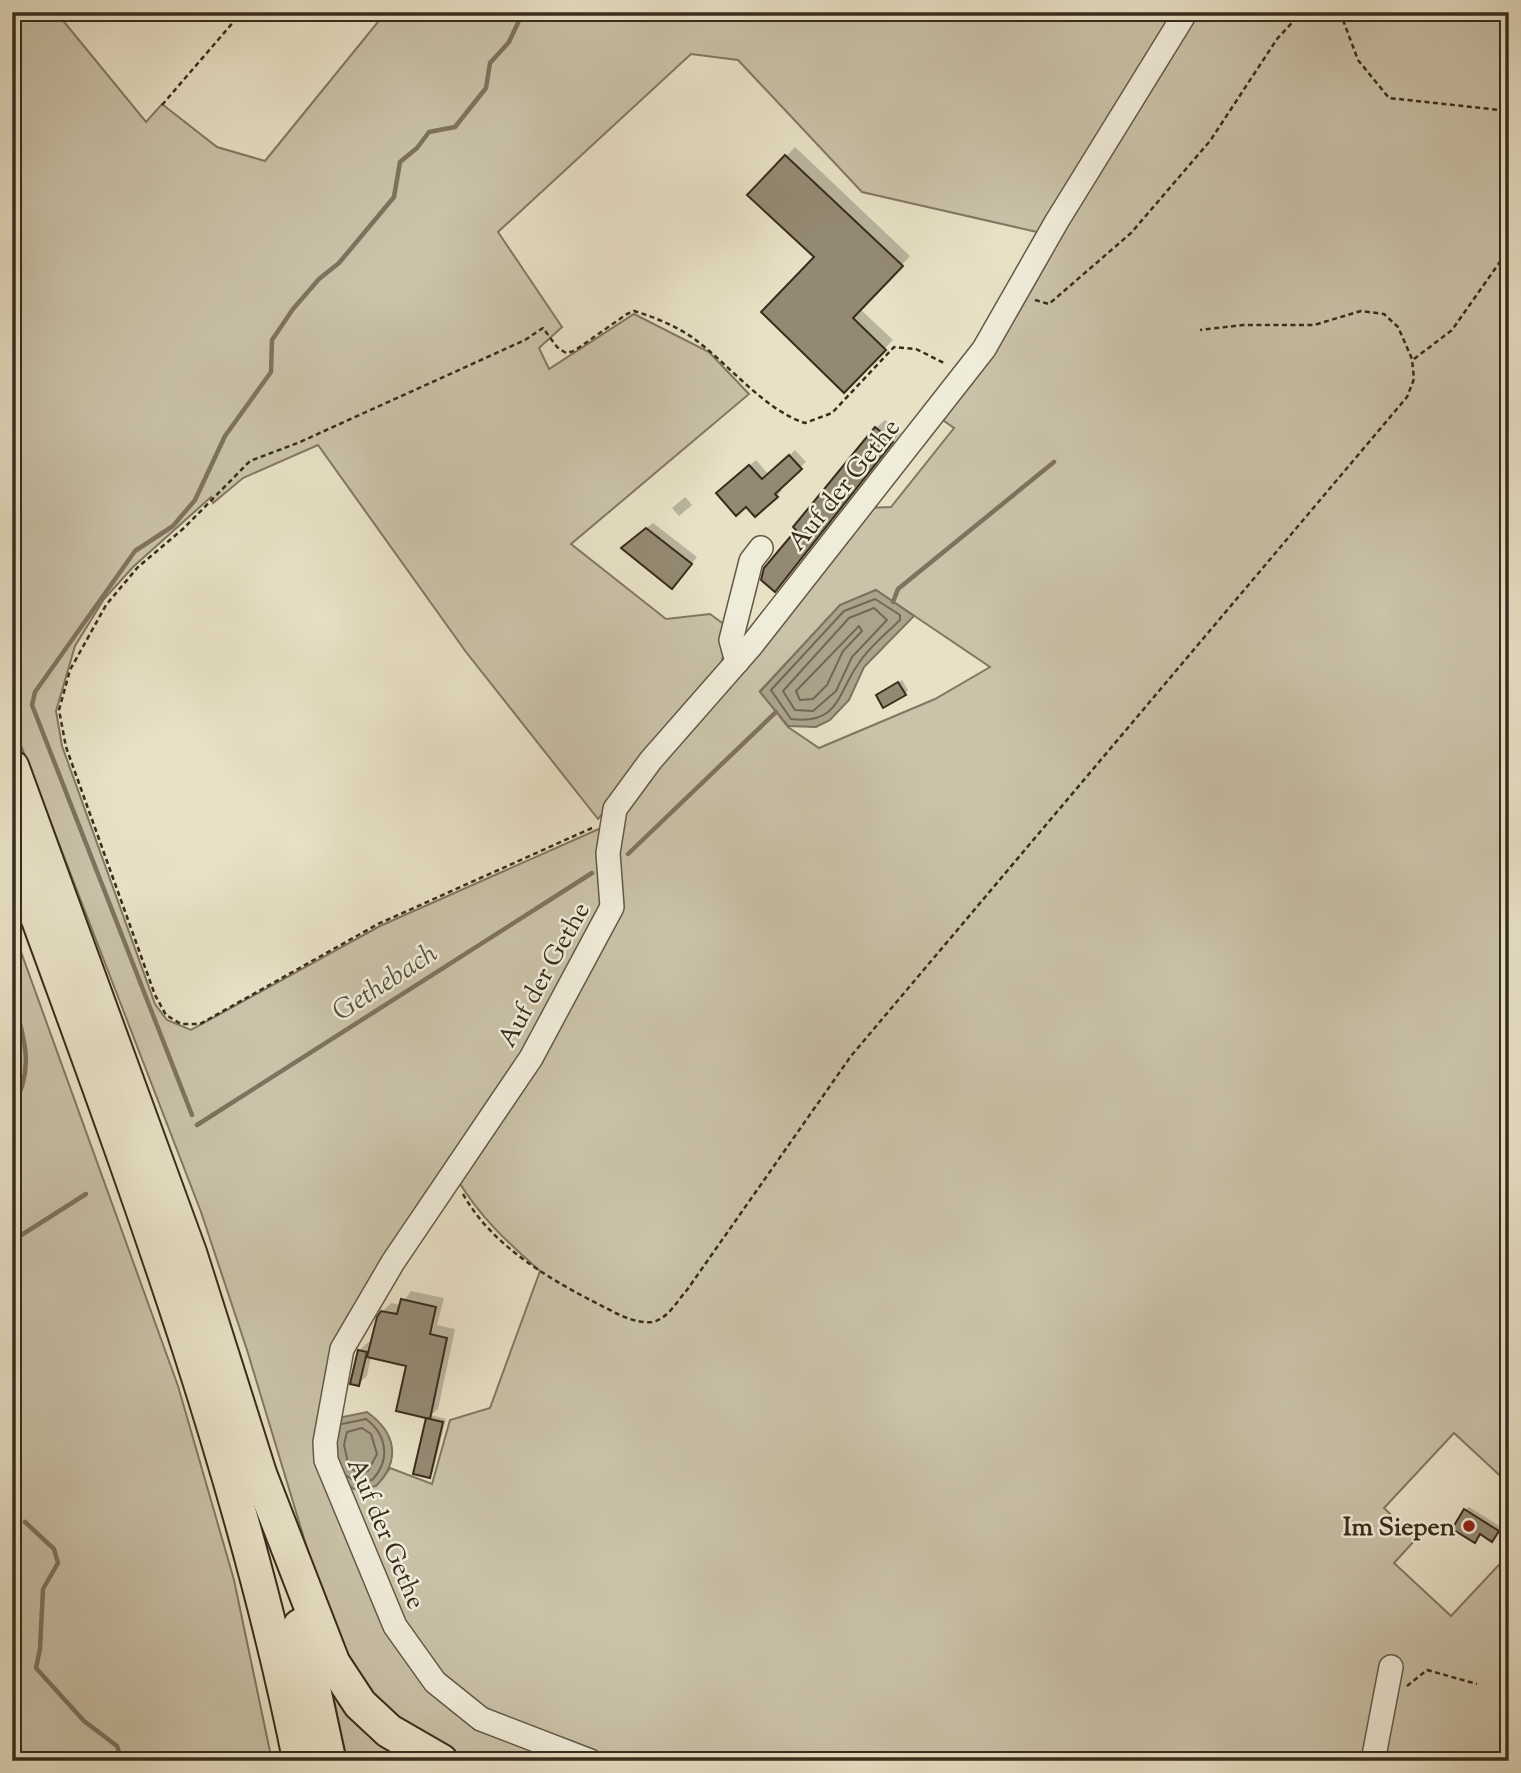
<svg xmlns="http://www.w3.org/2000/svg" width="1521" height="1773" font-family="'Sorts Mill Goudy',serif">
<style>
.green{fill:#cac2a9;stroke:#817762;stroke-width:2;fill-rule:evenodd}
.water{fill:#aca38c;stroke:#7e735f;stroke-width:2}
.shadow{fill:#0003}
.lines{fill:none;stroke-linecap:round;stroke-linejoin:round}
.shore{stroke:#726854;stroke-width:2}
.stream{stroke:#7e735f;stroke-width:4.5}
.building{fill:#948a74;stroke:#382c1c;stroke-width:2}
.minor-casing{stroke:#645946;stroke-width:26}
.highway-casing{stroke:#382c1c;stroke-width:37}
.path{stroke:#382c1c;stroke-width:2.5;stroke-dasharray:5 3.5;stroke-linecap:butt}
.minor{stroke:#f0ecda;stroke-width:23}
.highway{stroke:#e8e1c6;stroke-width:33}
.poi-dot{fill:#8f2418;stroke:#f0ecda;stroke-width:2.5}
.labels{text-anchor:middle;stroke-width:5;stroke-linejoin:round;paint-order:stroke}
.street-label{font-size:26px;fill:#382c1c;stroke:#f0ecda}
.poi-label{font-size:26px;font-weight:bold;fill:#382c1c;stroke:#f0ecda;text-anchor:end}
.water-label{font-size:28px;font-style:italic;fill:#5b503e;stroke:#f0ecda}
</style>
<rect width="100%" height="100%" fill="#e8e1c6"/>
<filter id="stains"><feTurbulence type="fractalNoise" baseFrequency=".00286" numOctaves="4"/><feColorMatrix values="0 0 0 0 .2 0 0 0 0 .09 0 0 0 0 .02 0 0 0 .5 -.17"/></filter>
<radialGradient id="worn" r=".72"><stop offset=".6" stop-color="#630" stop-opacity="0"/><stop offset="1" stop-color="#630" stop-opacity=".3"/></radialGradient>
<!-- green -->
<g class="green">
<path d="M12,12H56L146,122L162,104L217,147L265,161L386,12H1180L1046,234L862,192L738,60L691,54L498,232L562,327L539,348L549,369L634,314L709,352L749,394L571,544L666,619L710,614L729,628L720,670L598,819L466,652L318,445L243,478L213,503L211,497L133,567L104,599L75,646L56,711L62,746L155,1004L167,1020L191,1030L380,926L601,828L608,899L540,1031L339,1349L338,1479H382L390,1468L432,1484L450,1420L490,1408L540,1271C507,1242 480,1217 457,1179L619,907V810L865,508L891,507L954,428L937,416L1193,12H1509V1484L1454,1433L1384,1508L1416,1539L1394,1563L1451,1616L1509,1554V1761H469L450,1755L365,1693L323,1601L247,1350L201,1212L12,722ZM876,590L990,667L935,699L819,748L788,727L760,691L840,605Z"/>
<path d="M12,927L178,1386L234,1580L272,1761H12Z"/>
<path d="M326,1663L423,1761H347Z"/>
</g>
<!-- water -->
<g class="water">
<path d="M876,590L914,616L864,667L849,700L830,720L816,727L788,726L760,692L840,605Z"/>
<path d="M367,1412C395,1432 402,1459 376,1486L354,1489L338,1479L333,1419Z"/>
</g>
<!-- shadow -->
<g class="shadow">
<path d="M795,147L910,256L860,309L893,340L844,390L816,257L750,195Z"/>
<path d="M885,420L901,433L775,590L876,428Z"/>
<path d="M795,450L806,462L779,487L782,490L777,496L746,505L724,488L756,460L769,475Z"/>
<path d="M685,497L692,505L679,516L672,508Z"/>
<path d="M653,523L697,557L678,581L629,542Z"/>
<path d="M902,680L908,690L905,694L878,695Z"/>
<path d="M411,1291L444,1298L437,1325L455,1329L438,1409L431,1415L446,1419L433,1472L429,1476L428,1419L408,1365L371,1356L367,1376L358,1384L359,1351L368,1342L373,1343L382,1312L391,1303L401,1305Z"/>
<path d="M1469,1507L1501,1527L1495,1536L1481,1533L1465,1510Z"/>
</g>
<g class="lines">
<!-- shore -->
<g class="shore">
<path d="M875,599L900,615V620C887,633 869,647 859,663C837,693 840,725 791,719L771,690L844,611Z"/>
<path d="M874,608L887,620L852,657L836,691L813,711L795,710L783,691L849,618Z"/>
<path d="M859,626L862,631L843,651L827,685L813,699L800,700L796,691Z"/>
<path d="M342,1424L366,1419C387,1435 391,1460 372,1480L356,1482L347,1476"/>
<path d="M362,1428L371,1434L377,1454L368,1471L358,1473L349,1467L344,1445L347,1432Z"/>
</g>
<!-- stream -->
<g class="stream">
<path d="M893,602L898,589L1054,462"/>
<path d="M628,854L776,712"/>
<path d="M12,997C24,1037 36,1069 12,1108"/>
<path d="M192,1115L32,705L35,692L135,551L173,526L195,500L225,436L271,372L272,340L293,309L319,279L339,263L394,197L400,162L417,148L429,132L455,127L486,88L490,63L509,42L523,12"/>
<path d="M197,1125L592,873"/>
<path d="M12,1241L86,1194"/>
<path d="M25,1522L54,1549L58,1563L43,1589L40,1649L36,1668L84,1721L117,1746L122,1761"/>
</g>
</g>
<!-- building -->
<g class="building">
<path d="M785,155L903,266L853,318L886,350L844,393L761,312L814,257L747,195Z"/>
<path d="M875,427L893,442L775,592L761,580L764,568L796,530L793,527Z"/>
<path d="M789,455L802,469L775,494L778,497L755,517L746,507L736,516L716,493L749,465L762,479Z"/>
<path d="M646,528L692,564L672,589L621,548Z"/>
<path d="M898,682L906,695L883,708L876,695Z"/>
<path d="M401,1299L436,1307L430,1334L447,1338L430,1419L396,1411L406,1366L367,1357L377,1317L381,1311L397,1314Z"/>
<path d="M358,1350L367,1352L359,1386L350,1384Z"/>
<path d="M426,1418L443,1422L430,1478L413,1474Z"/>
<path d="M1464,1509L1499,1531L1492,1542L1480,1534L1475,1543L1452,1529Z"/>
</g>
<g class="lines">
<!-- minor casing -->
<g class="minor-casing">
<g id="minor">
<path d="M737,662L731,640L751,561L761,548"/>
<path d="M590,1761L481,1719L435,1682L395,1626L326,1460L325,1442L342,1349L393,1262L531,1058L612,907L608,853L615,809L651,760L751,646L984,349L1057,221L1186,12"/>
<path d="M1373,1761L1391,1667"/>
</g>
</g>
<!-- highway casing -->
<g class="highway-casing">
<g id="highway">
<path d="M12,767L190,1254L260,1475L333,1663L360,1704L389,1731L441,1761"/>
<path d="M12,847C121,1147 237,1448 300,1761"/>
<path d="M300,1626L329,1761"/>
</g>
</g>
<!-- path -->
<g class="path">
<path d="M1340,12L1358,60L1389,98L1509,111"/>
<path d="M162,105L242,12"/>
<path d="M1035,300L1049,304L1131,233L1210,141L1277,39L1302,12"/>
<path d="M1414,359L1452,330L1509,249"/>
<path d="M592,828L378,924L200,1024H181L166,1015L155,995L66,747L59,710L70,670L106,605L138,567L184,528L250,461L300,442L525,340L543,328L557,347L566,353L574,351L627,314L634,311C654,317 676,326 693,338C728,363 764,410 805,423L832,413L894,347L916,349L946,364"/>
<path d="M463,1194C492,1246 549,1279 600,1305C616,1313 634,1324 652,1322C668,1319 677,1301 687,1290L851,1056L1407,397L1414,379L1412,359L1398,327L1384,314L1361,311L1314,325H1243L1200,330"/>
<path d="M1407,1686L1427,1670L1477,1684"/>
</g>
<!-- minor -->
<use href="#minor" class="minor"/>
<!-- highway -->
<use href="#highway" class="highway"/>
</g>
<!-- markers -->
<circle class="poi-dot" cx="1469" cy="1526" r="7"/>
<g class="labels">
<!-- street labels -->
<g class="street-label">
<text transform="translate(843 484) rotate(-51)" y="9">Auf der Gethe</text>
<text transform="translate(543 974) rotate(-61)" y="9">Auf der Gethe</text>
<text transform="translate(387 1533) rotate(67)" y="9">Auf der Gethe</text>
</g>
<!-- poi labels -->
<g class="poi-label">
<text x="1455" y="1535">Im Siepen</text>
</g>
<!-- water labels -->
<g class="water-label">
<text transform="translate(384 981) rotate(-33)" y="10">Gethebach</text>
</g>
</g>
<!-- margin -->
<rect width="1521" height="1773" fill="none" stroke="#e8e1c6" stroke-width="42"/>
<rect x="14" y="14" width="1493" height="1745" fill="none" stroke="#382c1c" stroke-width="3.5"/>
<rect x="21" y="21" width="1479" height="1731" fill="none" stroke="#382c1c" stroke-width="2"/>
<rect width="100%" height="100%" filter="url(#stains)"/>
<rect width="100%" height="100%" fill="url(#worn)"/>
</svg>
